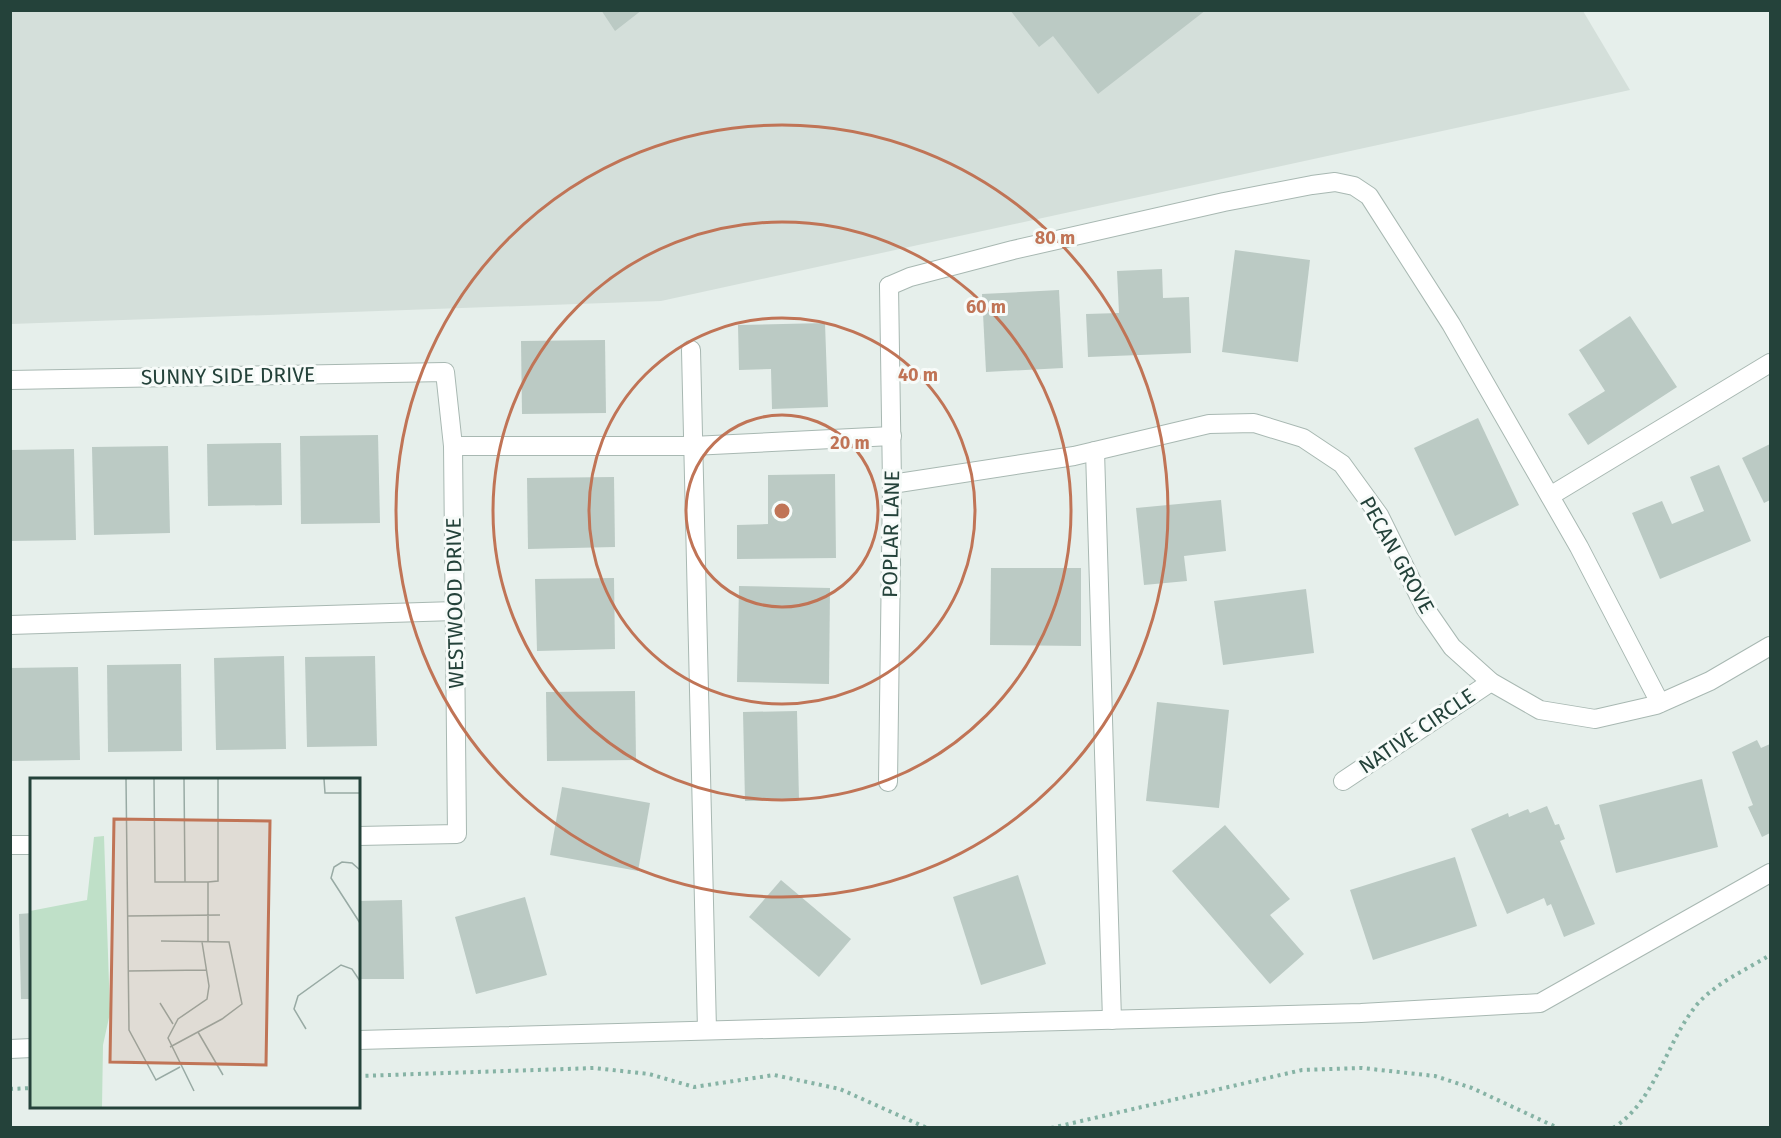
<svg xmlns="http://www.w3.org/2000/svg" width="1781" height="1138" font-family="'Fira Sans',sans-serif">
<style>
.built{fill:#d4dfda}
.building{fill:#bbcac4}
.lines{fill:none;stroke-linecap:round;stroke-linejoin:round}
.lane-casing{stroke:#a8b8b2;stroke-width:20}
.street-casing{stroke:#a8b8b2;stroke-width:20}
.path{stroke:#86b3a5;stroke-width:4;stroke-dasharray:3 4.5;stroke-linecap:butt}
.lane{stroke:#fff;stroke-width:18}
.street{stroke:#fff;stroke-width:18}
.ring{fill:none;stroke:#c07456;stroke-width:3}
.labels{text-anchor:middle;stroke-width:6;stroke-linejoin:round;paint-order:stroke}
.street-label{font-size:21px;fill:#24423a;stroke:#f7fbf9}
.inset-road{fill:none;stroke:#98aaa4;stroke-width:1.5}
.view{fill:#c07456;fill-opacity:0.15;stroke:#c07456;stroke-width:3}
.inset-edge{fill:none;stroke:#24423a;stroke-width:3}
.centre{fill:#c07456;stroke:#f7fbf9;stroke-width:3}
.ring-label{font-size:18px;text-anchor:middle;font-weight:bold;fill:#c07456;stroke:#f7fbf9;stroke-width:6;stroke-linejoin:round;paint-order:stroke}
</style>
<rect width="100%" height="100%" fill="#e6efeb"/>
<!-- built -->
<path class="built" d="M10,11H1583L1630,90L661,301L11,324Z"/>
<!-- building -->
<g class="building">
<path d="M601,10H642L615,31Z"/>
<path d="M1010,10H1206L1098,94L1053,36L1039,47Z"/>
<path d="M1235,250L1310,260L1298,362L1222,352Z"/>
<path d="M1162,269L1163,298L1189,297L1191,353L1088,357L1086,314L1119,313L1117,271Z"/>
<path d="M1059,290L1063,368L986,372L982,294Z"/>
<path d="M1630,316L1677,387L1588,445L1568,414L1605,391L1579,350Z"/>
<path d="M825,323L828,407L772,409L771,369L739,370L738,325Z"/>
<path d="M605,340L606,413L522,414L521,341Z"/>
<path d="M1478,418L1519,505L1455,536L1414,448Z"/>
<path d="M378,435L380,523L301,524L300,436Z"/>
<path d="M281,443L282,505L208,506L207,444Z"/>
<path d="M1770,444V500L1764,503L1742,458Z"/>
<path d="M168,446L170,533L94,535L92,447Z"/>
<path d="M74,449L76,540L10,541V450Z"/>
<path d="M1719,465L1751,541L1660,579L1632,513L1662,501L1672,524L1704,511L1690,477Z"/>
<path d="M835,474L836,558L737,559V525L768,524V475Z"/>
<path d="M614,477L615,547L528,549L527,478Z"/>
<path d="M1221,500L1226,551L1184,556L1187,581L1144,585L1136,508Z"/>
<path d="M991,568H1081V646L990,645Z"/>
<path d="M614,578L615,649L537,651L535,579Z"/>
<path d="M739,586L830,588L829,684L737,682Z"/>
<path d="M1306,589L1314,653L1223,665L1214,601Z"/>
<path d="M284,656L286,749L216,750L214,658Z"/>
<path d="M375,656L377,746L307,747L305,657Z"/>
<path d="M181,664L182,751L108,752L107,665Z"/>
<path d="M78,667L80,760L10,761V668Z"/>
<path d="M635,691L636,760L547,761L546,692Z"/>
<path d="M1157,702L1229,710L1219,808L1146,801Z"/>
<path d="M797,711L799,800L745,801L743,712Z"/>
<path d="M1757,740L1761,748L1770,744V833L1762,837L1748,807L1753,805L1732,752Z"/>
<path d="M1702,779L1718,847L1616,873L1599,805Z"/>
<path d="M562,787L650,803L638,871L550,855Z"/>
<path d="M1547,806L1555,825L1559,824L1565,839L1560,841L1595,924L1564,937L1551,904L1547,906L1544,898L1507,914L1471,829L1508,813L1509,817L1528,809L1530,813Z"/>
<path d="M1225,825L1290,899L1270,915L1304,954L1270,984L1172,871Z"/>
<path d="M1455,857L1477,926L1373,960L1350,890Z"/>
<path d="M1018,875L1046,964L981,985L953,897Z"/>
<path d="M781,880L851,939L819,977L749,917Z"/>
<path d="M525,897L547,975L476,994L455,917Z"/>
<path d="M402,900L404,979H358V901Z"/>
<path d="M32,913V999H21L19,914Z"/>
</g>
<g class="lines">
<!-- lane casing -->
<g class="lane-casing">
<g id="lane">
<path d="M889,286L910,277L1013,250L1224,202L1312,185L1335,182L1354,186L1369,196L1451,324L1579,547L1660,703"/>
<path d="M691,350L707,1030"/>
<path d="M453,446H692L892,436"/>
<path d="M1095,451L1112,1020"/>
<path d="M1550,496L1770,363"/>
<path d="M10,625L455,611"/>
<path d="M358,1040L1361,1013L1540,1003L1770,873"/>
<path d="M10,1049L32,1048"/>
</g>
</g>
<!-- street casing -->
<g class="street-casing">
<g id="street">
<path d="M10,380L445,372L453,446L457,834L358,836"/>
<path d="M892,484L1074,456L1209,424L1254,423L1303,438L1342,464L1379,515L1425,608L1452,647L1491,682L1540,710L1595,719L1656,705L1710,681L1770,646"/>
<path d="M1343,781L1491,682"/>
<path d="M888,782L892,484L889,286"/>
<path d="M10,845H32"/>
</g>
</g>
<!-- path -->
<g class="path">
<path d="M358,1076L594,1068L649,1074L694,1087L774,1075L840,1089L927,1128"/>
<path d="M10,1089L32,1088"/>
<path d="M1051,1128L1302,1070L1362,1068L1435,1076L1472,1088L1558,1128"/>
<path d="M1613,1128C1655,1102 1665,1045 1695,1007C1713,984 1746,970 1770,955"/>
</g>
<!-- lane -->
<use href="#lane" class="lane"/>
<!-- street -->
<use href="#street" class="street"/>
</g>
<!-- distance rings -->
<g class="ring">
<circle cx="782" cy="511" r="96"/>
<circle cx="782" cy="511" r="193"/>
<circle cx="782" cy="511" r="289"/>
<circle cx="782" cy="511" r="386"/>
</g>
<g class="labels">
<!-- street labels -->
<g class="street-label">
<text transform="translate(228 376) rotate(-1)" y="7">SUNNY SIDE DRIVE</text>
<text transform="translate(891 534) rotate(-89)" y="7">POPLAR LANE</text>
<text transform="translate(1397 555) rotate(61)" y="7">PECAN GROVE</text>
<text transform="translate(455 603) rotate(-91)" y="7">WESTWOOD DRIVE</text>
<text transform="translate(1417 731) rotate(-34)" y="7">NATIVE CIRCLE</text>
</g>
</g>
<!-- overview -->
<g transform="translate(30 778)">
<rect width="330" height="330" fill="#e6efeb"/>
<path d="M74,58L80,235L73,267L72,329H0V133L57,122L64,59Z" fill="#bfe0c8"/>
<path class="inset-road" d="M96,1L99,252L126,302L150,289M124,1L125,104H178L188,103V1M154,1L155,104M294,1L295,15H330M330,92L322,85L312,84L304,89L301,100L330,145M178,104V164M97,138L190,137M131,163L199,164L212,226L192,241L140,269M98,193L176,192M130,225L143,246M276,251L264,231L268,218L311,187L322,191L330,203M168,254L193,297M164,313L138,260L148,241L177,221L179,208L172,164"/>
<path class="view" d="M84,41L240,43L236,287L80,284Z"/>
<rect width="330" height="330" class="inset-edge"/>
</g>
<circle cx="782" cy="511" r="9" class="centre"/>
<g class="ring-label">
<text x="1055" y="244">80 m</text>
<text x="986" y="313">60 m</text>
<text x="918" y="381">40 m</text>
<text x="850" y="449">20 m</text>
</g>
<!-- border -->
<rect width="1781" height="1138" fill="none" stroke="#24423a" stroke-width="24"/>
</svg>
